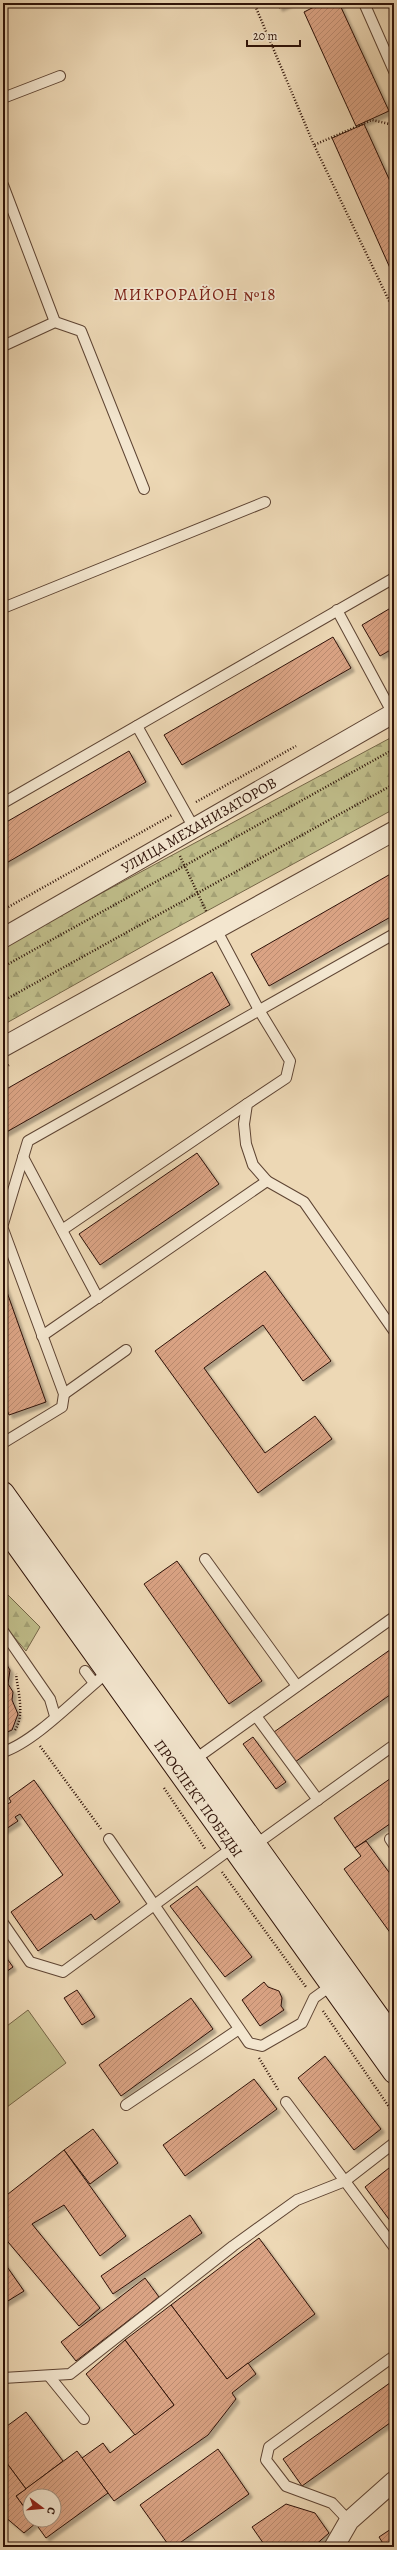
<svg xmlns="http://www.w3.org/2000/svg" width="397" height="2550" font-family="Alegreya,serif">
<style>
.forest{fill:url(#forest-firs);stroke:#766748}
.pitch{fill:#bfbc89;stroke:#766748}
.building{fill:url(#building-hatch);stroke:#2e1208;filter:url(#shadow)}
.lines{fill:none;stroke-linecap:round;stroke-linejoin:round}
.lane-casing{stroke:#5e4433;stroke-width:12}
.street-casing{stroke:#5e4433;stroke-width:21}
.secondary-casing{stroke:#2e1208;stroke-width:24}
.path{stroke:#2e1208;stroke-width:2.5;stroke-dasharray:1 2;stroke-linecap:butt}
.lane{stroke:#f3e6cf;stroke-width:10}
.street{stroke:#f3e6cf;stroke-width:19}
.secondary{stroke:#f3e6cf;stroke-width:22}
.labels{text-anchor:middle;stroke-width:3.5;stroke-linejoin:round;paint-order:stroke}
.street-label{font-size:15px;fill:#2e1208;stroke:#f3e6cf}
.quarter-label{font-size:17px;letter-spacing:1px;fill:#7a1f14;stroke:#f3e6cf}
</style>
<defs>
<pattern id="forest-firs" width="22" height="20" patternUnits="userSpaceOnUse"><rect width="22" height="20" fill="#bfbc89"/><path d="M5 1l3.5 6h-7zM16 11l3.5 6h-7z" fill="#a4a175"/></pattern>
<pattern id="building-hatch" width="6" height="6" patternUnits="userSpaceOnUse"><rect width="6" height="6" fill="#daa384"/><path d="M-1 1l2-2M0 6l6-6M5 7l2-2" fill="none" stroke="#bb8b70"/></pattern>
<filter id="shadow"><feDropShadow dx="3.5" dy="3.5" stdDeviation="1" flood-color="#0004"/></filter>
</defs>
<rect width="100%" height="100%" fill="#edd8b5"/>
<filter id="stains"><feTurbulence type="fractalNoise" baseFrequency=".005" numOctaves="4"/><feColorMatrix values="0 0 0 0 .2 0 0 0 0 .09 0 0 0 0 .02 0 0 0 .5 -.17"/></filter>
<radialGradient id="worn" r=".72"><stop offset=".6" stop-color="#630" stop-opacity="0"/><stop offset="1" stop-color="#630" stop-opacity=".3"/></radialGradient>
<!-- forest -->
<g class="forest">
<path d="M394,736V809L161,936L3,1025V946Z"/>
<path d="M3,1590L40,1627L26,1651L3,1624Z"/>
</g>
<!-- pitch -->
<path class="pitch" d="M28,2010L66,2063L3,2110V2029Z"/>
<!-- building -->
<g class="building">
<path d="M277,3H290L279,8Z"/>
<path d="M322,3H339L389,111L356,126L304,12Z"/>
<path d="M364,124L394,190V277L332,138Z"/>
<path d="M394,606V648L380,656L362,625Z"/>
<path d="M333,637L351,668L182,765L164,735Z"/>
<path d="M129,751L146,782L3,865V824Z"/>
<path d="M394,872V915L269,986L251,954Z"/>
<path d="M212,972L230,1005L3,1134V1091Z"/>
<path d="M197,1153L219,1184L100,1265L79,1234Z"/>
<path d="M265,1271L331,1361L303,1381L263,1325L204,1368L265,1453L315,1416L332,1439L258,1493L155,1351Z"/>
<path d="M3,1281L46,1402L9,1415L3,1399Z"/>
<path d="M177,1561L262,1681L229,1704L144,1584Z"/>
<path d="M394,1647V1692L295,1762L274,1732Z"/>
<path d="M3,1659L10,1670L8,1684L13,1692L12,1700L18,1714L12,1730L3,1734Z"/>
<path d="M253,1737L286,1782L276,1789L243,1744Z"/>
<path d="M394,1776V1821L355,1848L334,1818Z"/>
<path d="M34,1780L120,1902L95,1920L91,1914L38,1951L11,1912L63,1875L20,1814L15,1817L18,1821L3,1831V1801L6,1805L11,1802L9,1798Z"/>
<path d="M366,1841L394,1879V1938L344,1869L361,1856L355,1848Z"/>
<path d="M197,1886L252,1957L225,1977L170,1906Z"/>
<path d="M3,1953L13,1967L3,1974Z"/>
<path d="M264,1982L268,1987L279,1991L282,1998L281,2006L284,2010L260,2026L242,2000Z"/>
<path d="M77,1990L95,2017L82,2025L64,1998Z"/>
<path d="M191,1998L213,2029L121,2096L99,2065Z"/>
<path d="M325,2056L381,2129L354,2150L298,2078Z"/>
<path d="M254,2079L277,2109L185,2176L163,2145Z"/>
<path d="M93,2129L118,2163L90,2184L64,2150Z"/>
<path d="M64,2150L126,2236L100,2256L64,2205L32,2224L100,2308L79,2326L3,2236V2198Z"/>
<path d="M394,2164V2226L365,2187Z"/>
<path d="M190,2215L202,2233L113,2294L101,2276Z"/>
<path d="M259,2238L315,2314L227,2379L171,2305Z"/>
<path d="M3,2261L24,2291L3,2304Z"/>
<path d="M145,2278L159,2297L76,2361L61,2342Z"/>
<path d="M171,2305L227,2379L248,2363L256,2374L232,2393L236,2399L208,2435L114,2501L82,2458L103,2443L110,2453L174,2405L125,2340Z"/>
<path d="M125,2340L174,2405L135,2435L86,2374Z"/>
<path d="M394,2380V2420L302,2486L283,2459Z"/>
<path d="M26,2412L63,2461L26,2489L3,2458V2429Z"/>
<path d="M218,2449L249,2494L174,2547H170L140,2505Z"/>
<path d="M77,2451L108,2493L46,2538L33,2520H54V2496H30V2515L16,2496Z"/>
<path d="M3,2458L26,2489L16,2496L30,2515V2520L36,2523L24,2533L4,2516Z"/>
<path d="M286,2504L315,2513L329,2533L313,2547H266L252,2527Z"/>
<path d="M394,2527V2547H381L384,2545L379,2537Z"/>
</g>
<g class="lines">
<!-- lane casing -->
<g class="lane-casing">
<g id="lane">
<path d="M364,3L394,71"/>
<path d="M3,98L60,76"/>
<path d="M3,185L55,322"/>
<path d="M3,346L55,322L81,331L144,489"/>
<path d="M3,608L265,502"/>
<path d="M337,610L393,714"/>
<path d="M137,726L194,828"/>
<path d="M3,803L394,578"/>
<path d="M216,929L259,1010L290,1061L286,1078L247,1104L244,1124L246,1144L253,1165L267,1181L304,1202L394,1331"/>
<path d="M23,1157L98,1298"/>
<path d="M3,1224L28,1141L394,934"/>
<path d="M3,1229L64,1394L62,1407L3,1443"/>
<path d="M62,1230L247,1104"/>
<path d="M42,1336L267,1181"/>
<path d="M64,1394L126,1350"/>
<path d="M205,1559L297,1686"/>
<path d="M3,1631L50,1699L55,1716"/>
<path d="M85,1671L94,1683"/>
<path d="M256,1716L318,1800"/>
<path d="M3,1752C35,1742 80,1694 108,1672"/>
<path d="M194,1760L394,1617"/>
<path d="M109,1839L249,2043L262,2046L302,2023L314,1998L332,1985"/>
<path d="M390,1839L394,1845"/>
<path d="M255,1845L394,1745"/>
<path d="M3,1923L30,1962L63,1972L232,1848"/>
<path d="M286,2102L394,2247"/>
<path d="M126,2105L239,2029"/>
<path d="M49,2376L84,2419"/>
<path d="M3,2378L70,2374L233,2246L297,2200L345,2181L394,2143"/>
<path d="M349,2521L332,2503L286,2486L266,2460L269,2447L394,2356"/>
</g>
</g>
<!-- street casing -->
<g class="street-casing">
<g id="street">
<path id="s1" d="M3,938L394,713"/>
<path d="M3,1047L394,831"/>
<path d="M334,2547L349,2521L394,2481"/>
</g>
</g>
<!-- secondary casing -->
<g class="secondary-casing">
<g id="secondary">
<path d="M3,1493L394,2039"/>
<path id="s2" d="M3,1525L394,2072"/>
</g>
</g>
<!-- path -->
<g class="path">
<path d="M254,3L314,145"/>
<path d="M394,125L372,120L314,145L394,311"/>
<path d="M196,802L296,746"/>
<path d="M180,856L207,913"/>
<path d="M3,910L172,815"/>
<path d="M3,967L394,749"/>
<path d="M3,1001L394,784"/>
<path d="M3,1068L9,1065"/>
<path d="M15,1730C25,1714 18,1692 16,1674"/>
<path d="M40,1746L101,1829"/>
<path d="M164,1788L206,1850"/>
<path d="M222,1872L306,1987"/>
<path d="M323,2011L394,2114"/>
<path d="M259,2058L279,2091"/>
</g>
<!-- lane -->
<use href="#lane" class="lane"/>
<!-- street -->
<use href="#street" class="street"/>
<!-- secondary -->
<use href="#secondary" class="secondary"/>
</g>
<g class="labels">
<!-- street labels -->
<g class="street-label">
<text dy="5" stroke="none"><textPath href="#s1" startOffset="226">УЛИЦА МЕХАНИЗАТОРОВ</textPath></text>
<text dy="5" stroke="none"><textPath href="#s2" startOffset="336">ПРОСПЕКТ ПОБЕДЫ</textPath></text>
</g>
<!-- quarter labels -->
<g class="quarter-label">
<text x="195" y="300">МИКРОРАЙОН №18</text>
</g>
</g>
<!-- margin -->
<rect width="397" height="2550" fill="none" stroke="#edd8b5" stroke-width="16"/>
<rect x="4" y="4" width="389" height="2542" fill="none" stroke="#2e1208" stroke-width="2"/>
<rect x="8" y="8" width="381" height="2534" fill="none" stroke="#2e1208"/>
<!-- north arrow -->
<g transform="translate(42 2508) rotate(106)"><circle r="19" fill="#f3e6cf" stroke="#a4917f"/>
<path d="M0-3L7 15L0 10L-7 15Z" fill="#8f2418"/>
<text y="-6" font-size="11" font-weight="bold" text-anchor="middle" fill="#2e1208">С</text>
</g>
<!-- scale -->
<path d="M247 40v6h53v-6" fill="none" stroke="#2e1208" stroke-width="2"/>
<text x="253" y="40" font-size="12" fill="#2e1208" stroke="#f3e6cf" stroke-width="3" paint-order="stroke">20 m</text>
<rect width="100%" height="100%" filter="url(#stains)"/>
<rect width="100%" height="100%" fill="url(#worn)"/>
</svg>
